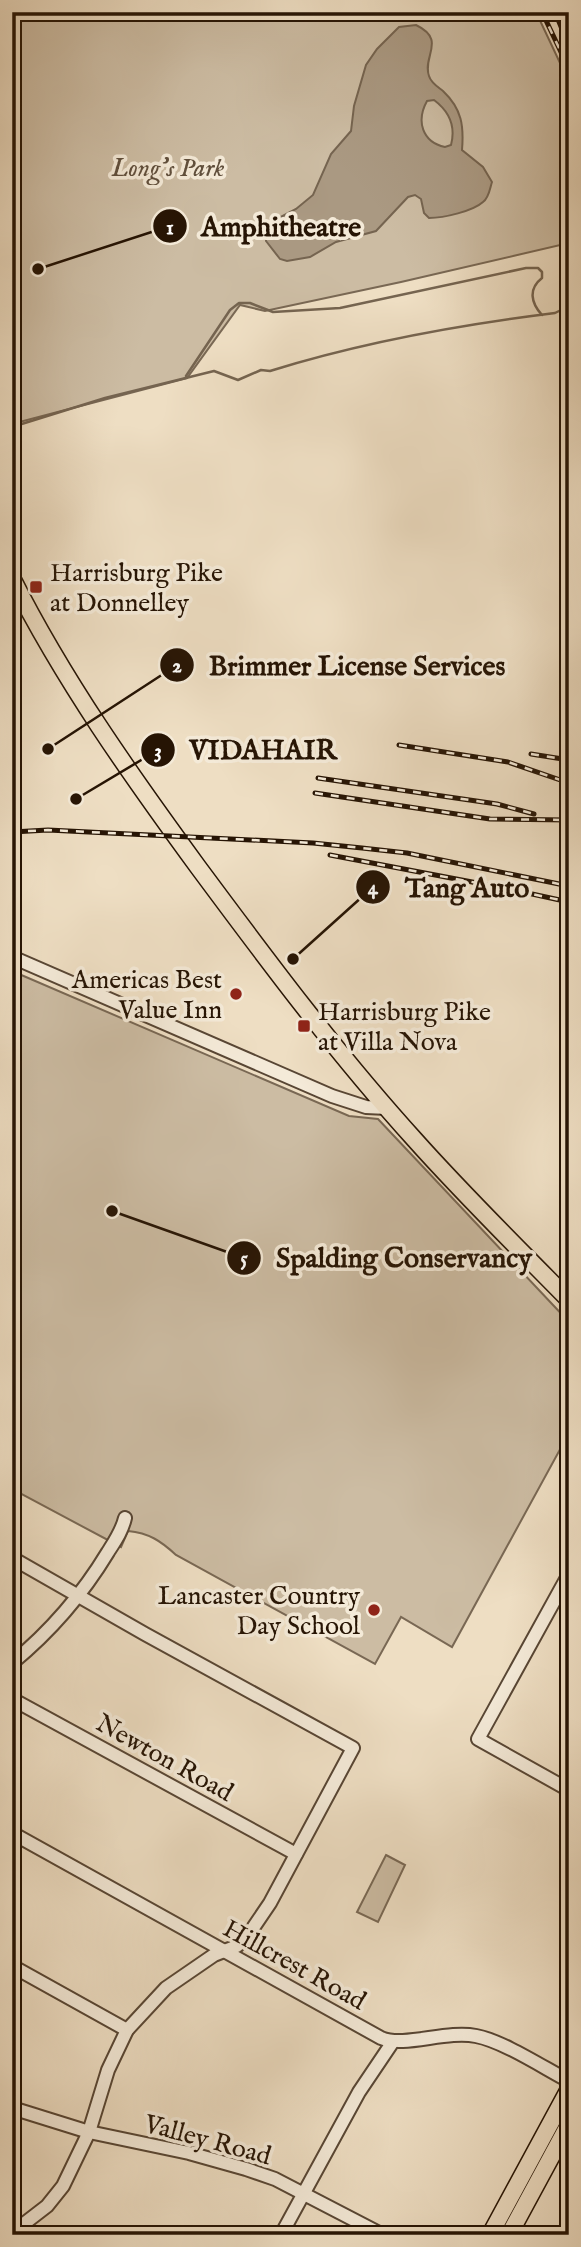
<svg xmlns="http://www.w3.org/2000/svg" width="581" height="2247" font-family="'IM FELL English',serif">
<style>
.green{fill:#ccbca3;stroke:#796854;stroke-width:2}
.water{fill:#aa9982;stroke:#756450;stroke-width:2;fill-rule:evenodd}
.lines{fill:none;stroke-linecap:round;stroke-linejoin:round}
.stream{stroke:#756450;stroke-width:2.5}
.minor-casing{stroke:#584634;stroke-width:16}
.major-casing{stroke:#261404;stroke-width:19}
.minor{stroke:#f4ead8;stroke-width:12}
.major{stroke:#eedec3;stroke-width:16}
.rail-casing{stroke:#261404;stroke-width:5}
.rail{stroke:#f4ead8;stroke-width:2.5;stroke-dasharray:8;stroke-linecap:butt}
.poi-dot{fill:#8f2418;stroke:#f4ead8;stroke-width:2.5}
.labels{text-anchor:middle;stroke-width:7;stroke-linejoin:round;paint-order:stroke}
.park-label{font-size:26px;font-style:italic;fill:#604f3c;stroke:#f4ead8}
.poi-label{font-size:26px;fill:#261404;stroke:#f4ead8;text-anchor:start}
.street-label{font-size:26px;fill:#261404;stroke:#f4ead8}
.leader{fill:none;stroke:#261404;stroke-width:2.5}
.callout-dot{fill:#261404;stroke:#f4ead8;stroke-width:2.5}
.mark-label{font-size:21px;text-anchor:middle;font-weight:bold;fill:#fff}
.callout-label{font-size:28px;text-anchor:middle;font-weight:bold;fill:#261404;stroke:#f4ead8;stroke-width:7;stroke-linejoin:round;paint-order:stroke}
</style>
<rect width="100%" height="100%" fill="#eedec3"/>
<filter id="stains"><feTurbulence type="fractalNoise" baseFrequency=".00286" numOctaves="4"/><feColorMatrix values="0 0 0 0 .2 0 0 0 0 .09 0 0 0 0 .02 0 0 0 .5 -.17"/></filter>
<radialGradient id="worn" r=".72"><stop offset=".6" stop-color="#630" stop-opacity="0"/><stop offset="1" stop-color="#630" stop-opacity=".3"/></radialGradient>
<!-- green -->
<g class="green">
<path d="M12,12H536L569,82V243L401,282L265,311L240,305L187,378L12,424Z"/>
<path d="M12,971L349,1116L378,1119L569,1322V1433L452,1647L401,1617L375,1664L176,1555C161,1541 149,1533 128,1531L121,1547L12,1489Z"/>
<path d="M386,1855L405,1865L378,1922L357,1912Z"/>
</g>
<!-- water -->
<path class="water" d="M416,25C447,40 422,56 429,76C431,83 438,87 443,91C462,109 464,126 462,150L483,167L492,182C490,188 489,198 483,202C473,211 444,218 429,218L424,213L421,199L415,195L408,197L376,231L336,242L310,257L287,261L280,259L266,241V231L271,222L296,209L313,195L331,154L351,131L354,106L366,65L377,49L399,27ZM434,100C450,112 456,126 451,145L445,147C422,142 416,121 427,101Z"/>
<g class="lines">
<!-- stream -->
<g class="stream">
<path d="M186,376L230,310L239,303H250L273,312L340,308L526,268H538L542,272V278C528,289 531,303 542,315"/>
<path d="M12,427L105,398L214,371L238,380L261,370L270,371C363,342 458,325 555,313L569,306"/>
</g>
<!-- minor casing -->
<g class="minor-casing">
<g id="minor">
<path d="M12,957L332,1096L366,1107L387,1108"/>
<path d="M12,1558L145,1634L353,1748L270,1903L251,1931L237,1946L214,1955L166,1988L127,2030L108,2070L89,2132L63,2186L47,2206L12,2233"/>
<path d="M569,1574L478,1739L569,1790"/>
<path d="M12,1663C51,1631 82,1595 108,1552C115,1541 122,1531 125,1518"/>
<path d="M12,1699L296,1854"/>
<path d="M12,1833L381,2038C404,2048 446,2030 476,2036C503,2041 544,2068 569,2081"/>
<path d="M12,1966L127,2030"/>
<path d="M12,2108L89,2132L189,2153L246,2169L275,2179L383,2235"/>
<path d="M281,2235L359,2092L392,2043"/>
</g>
</g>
<!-- major casing -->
<g class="major-casing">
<g id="major">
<path d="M12,578C64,681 130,774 198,867C267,960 337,1054 415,1140C464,1195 517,1247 569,1300"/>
<path d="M490,2235L569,2089"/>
<path d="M509,2235L569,2124"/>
</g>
</g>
<!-- minor -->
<use href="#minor" class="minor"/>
<!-- major -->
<use href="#major" class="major"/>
<!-- rail casing -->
<g class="rail-casing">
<g id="rail">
<path d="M542,12L569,69"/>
<path d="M555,12L569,46"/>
<path d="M399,745L508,762L569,783"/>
<path d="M531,754L569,760"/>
<path d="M318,778L497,804L534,814"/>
<path d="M315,793L490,819L569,820"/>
<path d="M12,832L48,830L313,843L362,848L407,853L569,886"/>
<path d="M330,855L509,889L569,902"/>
</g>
</g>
<!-- rail -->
<use href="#rail" class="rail"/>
</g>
<!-- markers -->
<g class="poi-dot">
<rect x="29" y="580" width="14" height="14" rx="3.5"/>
<circle cx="236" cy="994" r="7"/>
<rect x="297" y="1019" width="14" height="14" rx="3.5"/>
<circle cx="374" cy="1610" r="7"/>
</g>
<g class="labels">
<!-- park labels -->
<g class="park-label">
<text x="168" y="176">Long's Park</text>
</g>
<!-- poi labels -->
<g class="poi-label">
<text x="50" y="581">Harrisburg Pike<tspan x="50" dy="30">at Donnelley</tspan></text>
<text x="222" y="988" text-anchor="end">Americas Best<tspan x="222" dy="30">Value Inn</tspan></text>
<text x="318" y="1020">Harrisburg Pike<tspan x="318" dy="30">at Villa Nova</tspan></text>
<text x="360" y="1604" text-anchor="end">Lancaster Country<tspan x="360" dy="30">Day School</tspan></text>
</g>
<!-- street labels -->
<g class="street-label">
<text transform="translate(165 1757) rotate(29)" y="9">Newton Road</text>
<text transform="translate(295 1964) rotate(29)" y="9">Hillcrest Road</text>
<text transform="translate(208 2139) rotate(15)" y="9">Valley Road</text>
</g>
</g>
<!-- callouts -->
<path class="leader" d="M38 269L170 226M48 749L177 665M76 799L158 750M293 959L373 887M112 1211L244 1258"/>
<g class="callout-dot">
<circle cx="38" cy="269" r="7"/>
<circle cx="48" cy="749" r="7"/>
<circle cx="76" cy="799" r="7"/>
<circle cx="293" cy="959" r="7"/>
<circle cx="112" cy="1211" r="7"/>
<circle cx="170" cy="226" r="18"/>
<circle cx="177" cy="665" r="18"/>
<circle cx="158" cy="750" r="18"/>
<circle cx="373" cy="887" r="18"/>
<circle cx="244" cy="1258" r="18"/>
</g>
<g class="mark-label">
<text x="170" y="234">1</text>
<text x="177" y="672">2</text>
<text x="158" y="757">3</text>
<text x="373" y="894">4</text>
<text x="244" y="1265">5</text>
</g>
<g class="callout-label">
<text x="281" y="236">Amphitheatre</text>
<text x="357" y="675">Brimmer License Services</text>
<text x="263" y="759">VIDAHAIR</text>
<text x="467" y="897">Tang Auto</text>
<text x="404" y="1267">Spalding Conservancy</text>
</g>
<!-- margin -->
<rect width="581" height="2247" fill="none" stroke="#eedec3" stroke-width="42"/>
<rect x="14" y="14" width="553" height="2219" fill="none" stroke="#261404" stroke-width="3.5"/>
<rect x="21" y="21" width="539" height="2205" fill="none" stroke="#261404" stroke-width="2"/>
<rect width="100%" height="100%" filter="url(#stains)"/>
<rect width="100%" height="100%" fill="url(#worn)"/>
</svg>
